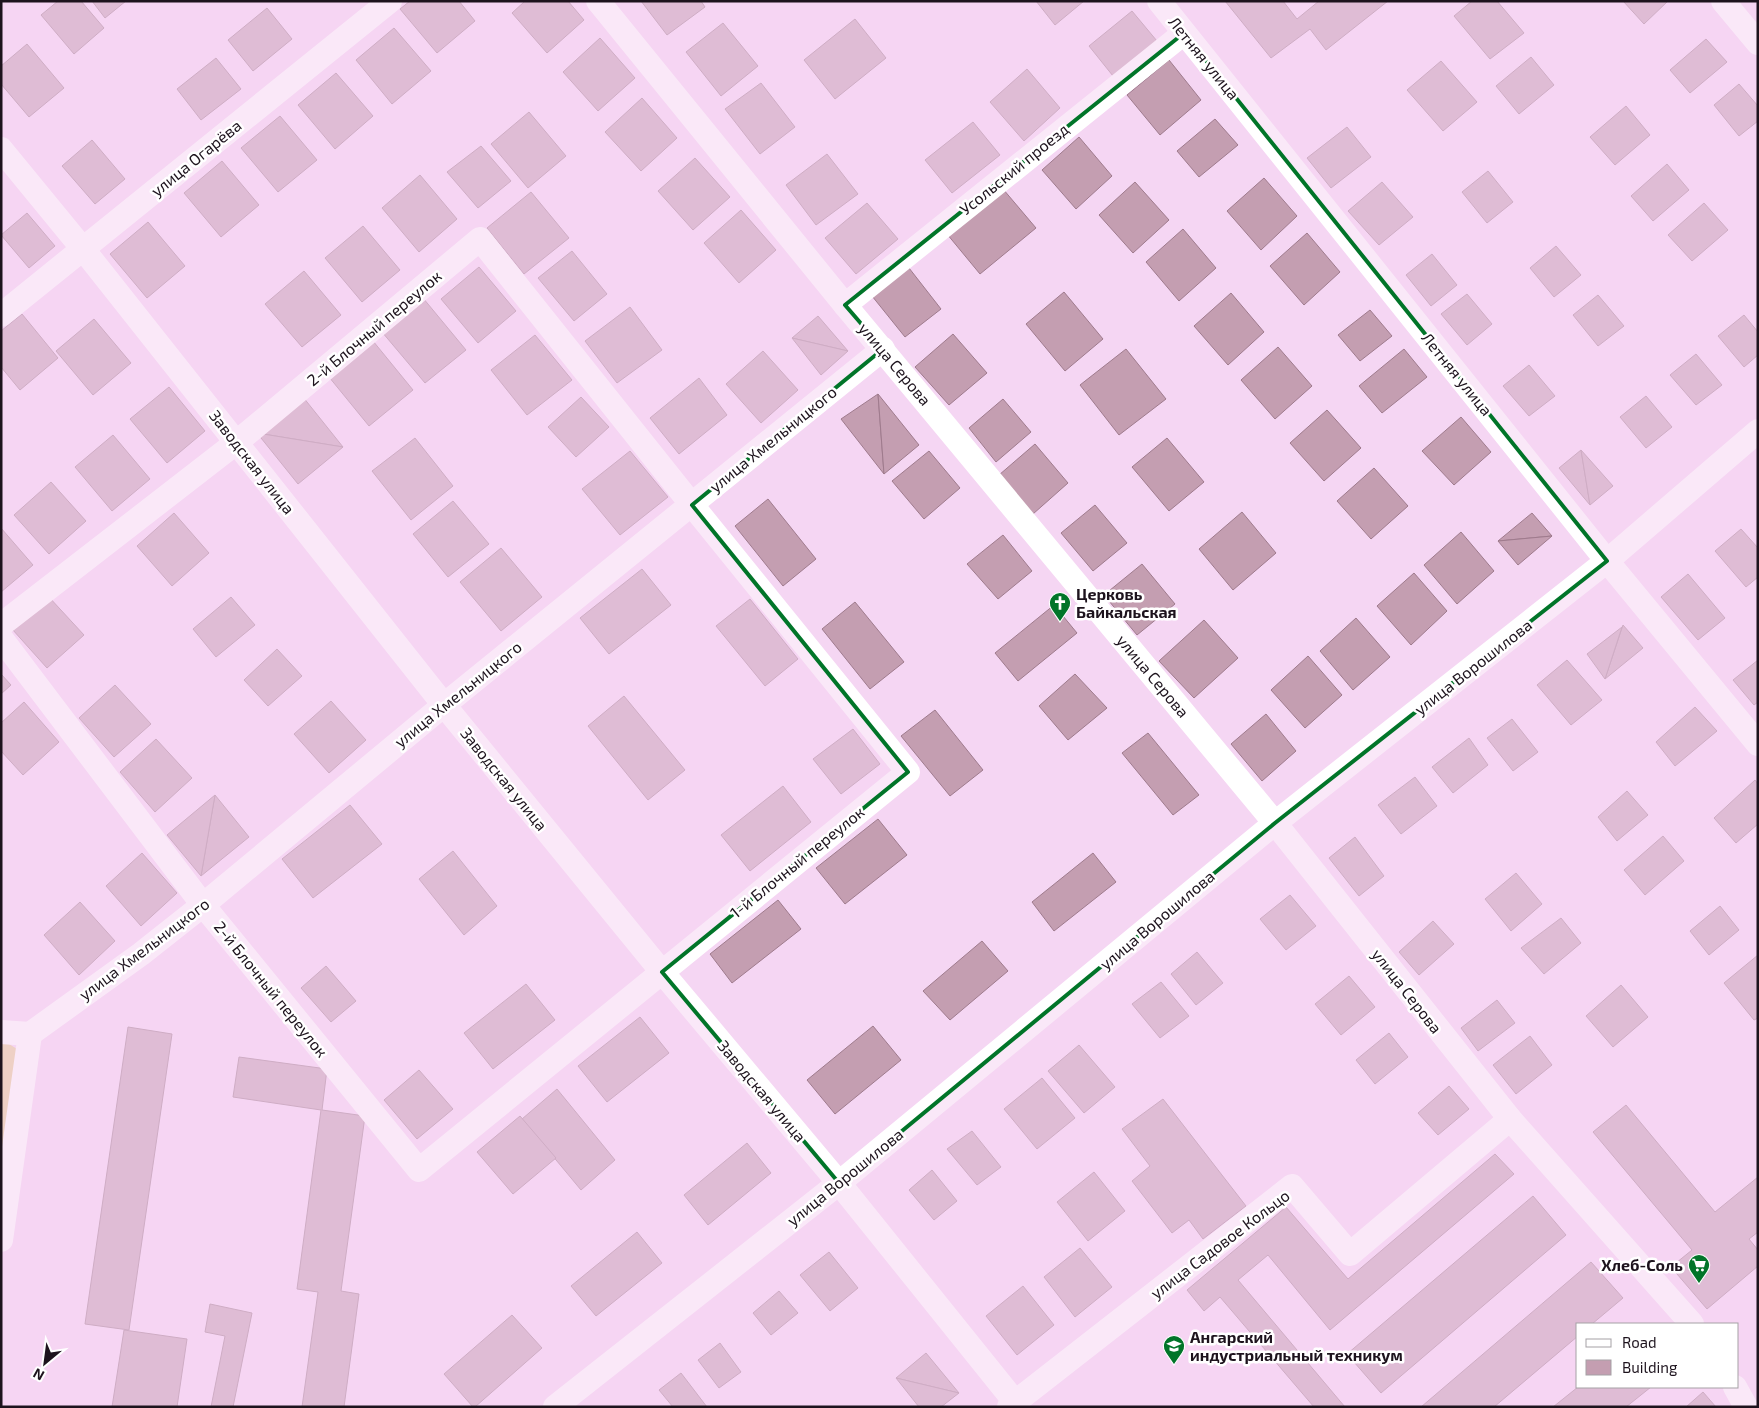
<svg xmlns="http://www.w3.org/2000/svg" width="1759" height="1408" font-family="'Exo 2',sans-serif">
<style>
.green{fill:#e4cb8e}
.building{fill:#c49eb1;stroke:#9f7b8d}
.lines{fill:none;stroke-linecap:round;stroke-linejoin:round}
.minor{stroke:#fff;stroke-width:24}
.marked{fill:none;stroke:#017529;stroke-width:4;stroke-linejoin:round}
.labels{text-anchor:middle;stroke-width:5;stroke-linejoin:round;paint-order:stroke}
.street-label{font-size:16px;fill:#1d131d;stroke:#fff}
.poi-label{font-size:16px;font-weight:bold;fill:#1d131d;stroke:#fff;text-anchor:start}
</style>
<rect width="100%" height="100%" fill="#f5d6f3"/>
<!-- green -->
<path class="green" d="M1,1039L17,1049L1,1160Z"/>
<!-- building -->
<g class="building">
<path d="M58,1H81L104,28L74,54L41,15Z"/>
<path d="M92,1H126L105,18Z"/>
<path d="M410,1H459L475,21L437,53L400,9Z"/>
<path d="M525,1H568L584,20L547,53L512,13Z"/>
<path d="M641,1H701L705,7L667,35Z"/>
<path d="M1036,1H1084L1055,25Z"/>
<path d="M1225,1H1283L1297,19L1319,1H1388L1326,50L1310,29L1271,58Z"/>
<path d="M1472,1H1497L1524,33L1490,59L1454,16Z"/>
<path d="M1623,1H1668L1644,24Z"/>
<path d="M267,8L292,39L253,71L228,40Z"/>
<path d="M1132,11L1157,41L1113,76L1089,46Z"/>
<path d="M855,19L886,58L835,99L804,60Z"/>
<path d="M723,23L758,66L721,96L686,52Z"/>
<path d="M394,28L431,71L392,104L356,60Z"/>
<path d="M600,38L635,78L598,111L563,72Z"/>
<path d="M1706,39L1727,62L1690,93L1670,70Z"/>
<path d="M27,44L64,88L29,117L1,84V66Z"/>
<path d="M1531,57L1554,85L1519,114L1496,86Z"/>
<path d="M216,58L241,89L201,120L177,89Z"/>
<path d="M1169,60L1201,100L1160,135L1127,95Z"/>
<path d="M1441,61L1477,102L1443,131L1407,90Z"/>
<path d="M1027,69L1060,108L1024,141L990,102Z"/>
<path d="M336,73L373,116L335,149L298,105Z"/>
<path d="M761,83L795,127L760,154L725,109Z"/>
<path d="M1739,84L1758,106V121L1739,136L1714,105Z"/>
<path d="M642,98L677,138L641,171L605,132Z"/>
<path d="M1626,106L1650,135L1615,165L1590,137Z"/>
<path d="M529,112L566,156L528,188L491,144Z"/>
<path d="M280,116L317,160L278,192L241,148Z"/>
<path d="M1215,119L1238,145L1199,177L1177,151Z"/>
<path d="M973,122L1000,155L952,193L925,160Z"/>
<path d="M1347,127L1371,157L1331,188L1307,158Z"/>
<path d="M1079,137L1112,176L1076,209L1042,170Z"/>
<path d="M92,140L125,179L95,204L62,166Z"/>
<path d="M481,146L511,181L478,208L447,172Z"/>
<path d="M827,154L858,194L816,225L786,185Z"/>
<path d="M695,158L730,197L693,230L658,191Z"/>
<path d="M222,161L259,205L221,237L184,193Z"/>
<path d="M1667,164L1689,190L1653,221L1631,196Z"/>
<path d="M1488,171L1513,202L1487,223L1462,192Z"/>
<path d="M420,175L457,219L419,252L382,208Z"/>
<path d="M1264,178L1297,216L1261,250L1227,211Z"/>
<path d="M1135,182L1169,220L1133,253L1099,215Z"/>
<path d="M1382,182L1413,217L1379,245L1348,211Z"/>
<path d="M1003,189L1036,228L980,274L947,234Z"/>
<path d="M531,192L569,238L524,274L487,228Z"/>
<path d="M867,203L898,239L856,274L825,238Z"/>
<path d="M1704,203L1728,230L1692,261L1668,235Z"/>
<path d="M741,210L776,250L739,283L704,243Z"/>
<path d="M27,213L55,246L29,268L1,235Z"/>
<path d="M148,222L185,266L147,298L110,254Z"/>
<path d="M363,226L400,270L362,302L325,258Z"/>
<path d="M1183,229L1216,268L1179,301L1146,262Z"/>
<path d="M1307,233L1340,272L1304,305L1270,266Z"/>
<path d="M1556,246L1581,275L1554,297L1530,268Z"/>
<path d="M572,251L607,294L574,321L538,278Z"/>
<path d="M1432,254L1457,285L1431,306L1406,275Z"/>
<path d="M479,267L516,311L478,343L441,299Z"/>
<path d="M909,268L941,309L905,337L872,296Z"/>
<path d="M304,271L341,315L302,347L265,304Z"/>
<path d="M1064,292L1103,339L1065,371L1026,324Z"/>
<path d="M1231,293L1264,332L1228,365L1194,326Z"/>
<path d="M1467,294L1492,324L1467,345L1441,314Z"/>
<path d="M1598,295L1624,326L1598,346L1573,315Z"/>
<path d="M423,298L466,350L425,383L382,332Z"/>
<path d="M630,307L662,350L617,383L585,341Z"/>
<path d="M1370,310L1392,336L1360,361L1338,335Z"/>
<path d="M22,314L58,358L20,390L1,367V331Z"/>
<path d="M1744,315L1758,332V355L1744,367L1718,336Z"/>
<path d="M818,316L848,351L792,338Z"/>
<path d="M94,319L131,363L93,395L56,351Z"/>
<path d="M953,334L987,373L949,405L915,367Z"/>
<path d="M535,335L572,380L527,415L491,370Z"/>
<path d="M792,338L848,351L821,375Z"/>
<path d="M373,341L413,390L369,426L329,377Z"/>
<path d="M1278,347L1312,386L1275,419L1241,380Z"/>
<path d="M1126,349L1166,399L1119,435L1080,385Z"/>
<path d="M1404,349L1427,377L1382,413L1359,386Z"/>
<path d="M763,351L798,390L761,423L726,384Z"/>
<path d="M1696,354L1722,385L1696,405L1670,375Z"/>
<path d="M1529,365L1555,396L1529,416L1503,386Z"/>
<path d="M699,378L727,415L679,454L650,418Z"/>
<path d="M169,387L205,431L167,463L130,419Z"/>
<path d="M878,394L884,474L841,419Z"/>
<path d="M878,394L919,445L884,474Z"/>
<path d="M1646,396L1672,427L1646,448L1620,417Z"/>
<path d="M303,397L343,447L257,433Z"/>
<path d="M581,397L609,427L576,457L548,427Z"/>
<path d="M1003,399L1031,432L996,462L969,428Z"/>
<path d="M1327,410L1361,448L1324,481L1290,443Z"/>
<path d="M1461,417L1491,452L1454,485L1422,451Z"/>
<path d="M257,433L343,447L298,484Z"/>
<path d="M113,435L150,479L112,511L75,467Z"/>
<path d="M415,438L453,486L411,520L372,471Z"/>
<path d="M1167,438L1204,482L1169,511L1132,467Z"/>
<path d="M1035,444L1068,483L1033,514L999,475Z"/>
<path d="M1581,450L1590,505L1559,468Z"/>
<path d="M1581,450L1613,486L1590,505Z"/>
<path d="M630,451L668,497L620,535L582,489Z"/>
<path d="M929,451L960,488L924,519L892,481Z"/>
<path d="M1374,468L1408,506L1371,539L1337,501Z"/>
<path d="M51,482L86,521L49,554L14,515Z"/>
<path d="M768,499L816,559L783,586L735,526Z"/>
<path d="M453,501L489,544L448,577L413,534Z"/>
<path d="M1095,505L1127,543L1093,571L1061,533Z"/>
<path d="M1242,512L1276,553L1233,590L1199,549Z"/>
<path d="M174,513L209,553L172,586L137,546Z"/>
<path d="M1532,513L1552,536L1498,541Z"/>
<path d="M1,528L33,565L1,592Z"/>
<path d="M1741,529L1758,548V577L1746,587L1715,551Z"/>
<path d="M1461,532L1494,571L1457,604L1424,565Z"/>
<path d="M1003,535L1032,571L998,599L967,564Z"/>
<path d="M1552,536L1518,565L1498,541Z"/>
<path d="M501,548L542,597L501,631L460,582Z"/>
<path d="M1142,564L1175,604L1137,635L1104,595Z"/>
<path d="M642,569L671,605L609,654L580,618Z"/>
<path d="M1414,573L1447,611L1411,645L1377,606Z"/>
<path d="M1688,574L1725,618L1698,640L1661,597Z"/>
<path d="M48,596L84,635L47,668L12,629Z"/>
<path d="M231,597L255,625L216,657L193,629Z"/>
<path d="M750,599L798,659L765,686L716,626Z"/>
<path d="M855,602L904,662L870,689L822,629Z"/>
<path d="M1054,605L1077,633L1018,681L995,653Z"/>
<path d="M1356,618L1390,657L1353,690L1320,651Z"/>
<path d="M1204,620L1238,658L1194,698L1159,661Z"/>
<path d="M1623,625L1643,648L1605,679Z"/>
<path d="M1622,627L1605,679L1587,654Z"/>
<path d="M277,649L302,676L268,706L244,680Z"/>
<path d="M1308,656L1342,695L1305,728L1271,690Z"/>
<path d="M1567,660L1602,700L1571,725L1537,685Z"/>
<path d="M1758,660V702L1754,705L1733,680Z"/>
<path d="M1,674L11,685L1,694Z"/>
<path d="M1075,674L1107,708L1068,740L1039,706Z"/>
<path d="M115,685L151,724L114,757L79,718Z"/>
<path d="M624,696L685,770L648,800L588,726Z"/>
<path d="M331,701L366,740L329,773L294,734Z"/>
<path d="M24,702L59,742L23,775L1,751V723Z"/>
<path d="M1695,707L1717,731L1675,766L1656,742Z"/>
<path d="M935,710L983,770L950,796L901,736Z"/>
<path d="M1266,714L1296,751L1262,781L1231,744Z"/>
<path d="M1512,719L1538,752L1513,771L1487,738Z"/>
<path d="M853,729L880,764L841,794L813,759Z"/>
<path d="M1148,733L1199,795L1173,815L1122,753Z"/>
<path d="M1469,738L1488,765L1453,793L1432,767Z"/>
<path d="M156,739L192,778L155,812L120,772Z"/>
<path d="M1415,777L1437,806L1401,834L1378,805Z"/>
<path d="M1755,780L1758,784V824L1736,843L1714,818Z"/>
<path d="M783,786L811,822L750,871L721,835Z"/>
<path d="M1627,791L1648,815L1617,841L1598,817Z"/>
<path d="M215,795L249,837L201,876Z"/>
<path d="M215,795L201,876L167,835Z"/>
<path d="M350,805L382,844L313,898L282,859Z"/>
<path d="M878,819L907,855L845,904L816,868Z"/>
<path d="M1663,836L1684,861L1645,895L1624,870Z"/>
<path d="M1355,837L1384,876L1359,896L1329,858Z"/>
<path d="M453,851L497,906L464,935L419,879Z"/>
<path d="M142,853L177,893L141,926L106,886Z"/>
<path d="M1093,853L1116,882L1054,931L1032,902Z"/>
<path d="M1516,873L1542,904L1511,931L1485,899Z"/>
<path d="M1290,895L1316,926L1286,950L1260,919Z"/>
<path d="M778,900L801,929L732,983L710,954Z"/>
<path d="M80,902L115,941L79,975L44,935Z"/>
<path d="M1720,906L1739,930L1709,955L1690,931Z"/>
<path d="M1561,918L1581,943L1544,974L1521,948Z"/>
<path d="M1433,921L1454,944L1419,975L1399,952Z"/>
<path d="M982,941L1008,971L950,1020L923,991Z"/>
<path d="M1197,952L1223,983L1196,1005L1171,974Z"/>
<path d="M1758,955V1018L1754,1020L1724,983Z"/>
<path d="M326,966L356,1001L331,1022L301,988Z"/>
<path d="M1349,976L1375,1007L1341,1035L1315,1004Z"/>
<path d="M1161,982L1189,1016L1160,1038L1132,1004Z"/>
<path d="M526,984L555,1020L493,1069L464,1033Z"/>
<path d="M1621,985L1648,1017L1613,1047L1586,1016Z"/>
<path d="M1497,1000L1515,1023L1478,1051L1461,1028Z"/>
<path d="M640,1017L669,1053L607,1102L578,1066Z"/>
<path d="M873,1026L901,1060L835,1114L807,1080Z"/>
<path d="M128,1027L172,1034L129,1330L85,1324Z"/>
<path d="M1389,1033L1408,1057L1375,1084L1356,1060Z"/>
<path d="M1530,1036L1552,1065L1516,1094L1493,1065Z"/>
<path d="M1079,1045L1115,1087L1084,1113L1048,1071Z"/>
<path d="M239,1057L327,1069L322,1110L365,1116L341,1291L359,1294L344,1407H302L318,1292L297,1289L321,1110L233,1097Z"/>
<path d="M419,1070L453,1109L417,1139L384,1100Z"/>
<path d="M1042,1078L1075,1118L1037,1149L1004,1109Z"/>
<path d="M1449,1086L1469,1109L1438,1135L1418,1113Z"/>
<path d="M557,1089L615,1160L581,1190L522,1119Z"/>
<path d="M1163,1099L1246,1206L1203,1239L1189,1220L1172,1233L1132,1181L1150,1166L1122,1129Z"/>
<path d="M1626,1105L1715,1212L1758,1177V1232L1749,1239L1758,1250V1266L1707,1309L1671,1267L1692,1250L1593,1132Z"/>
<path d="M520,1116L556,1158L513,1194L477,1152Z"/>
<path d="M972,1131L1001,1167L977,1185L947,1149Z"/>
<path d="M747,1143L771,1173L708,1225L684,1195Z"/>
<path d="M1495,1154L1514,1174L1330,1330L1268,1255L1238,1280L1345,1407H1314L1220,1297L1204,1311L1187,1290L1286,1207L1348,1279Z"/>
<path d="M932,1170L957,1201L934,1220L909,1190Z"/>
<path d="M1094,1172L1125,1211L1088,1241L1057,1202Z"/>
<path d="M1533,1196L1566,1235L1381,1393L1347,1354Z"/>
<path d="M637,1232L662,1263L596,1316L571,1286Z"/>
<path d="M1080,1248L1112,1287L1075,1317L1044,1277Z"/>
<path d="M829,1252L858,1288L830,1311L800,1275Z"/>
<path d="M1591,1262L1623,1298L1592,1324H1578V1336L1494,1407H1421Z"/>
<path d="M1023,1286L1054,1325L1017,1355L986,1316Z"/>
<path d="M779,1291L798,1313L771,1335L753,1313Z"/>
<path d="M210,1304L252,1313L233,1407H211L225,1336L205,1332Z"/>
<path d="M512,1315L542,1348L475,1407H473L444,1374Z"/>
<path d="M124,1330L187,1339L177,1407H112Z"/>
<path d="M720,1343L741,1372L719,1388L698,1360Z"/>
<path d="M926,1353L959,1393L896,1378Z"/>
<path d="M681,1373L707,1407H673L659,1390Z"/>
<path d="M896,1378L959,1393L941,1407H919Z"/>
<path d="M1578,1387H1651L1626,1407H1553Z"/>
<path d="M1703,1392L1716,1407H1686Z"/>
</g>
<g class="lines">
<!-- minor -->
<g class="minor">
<path d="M598,1L845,305L1275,823L1510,1119L1692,1324"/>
<path d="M1159,1L1607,561L1758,744"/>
<path d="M1723,1L1758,43"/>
<path d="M1,149L83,249L444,705L662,972L839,1183L1015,1402"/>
<path d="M845,305L1184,33"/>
<path d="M1,315L390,1"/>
<path d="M1,625L237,442L480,239L692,505L908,772L419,1170L203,905L1,638"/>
<path d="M1,1032L30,1034"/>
<path d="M30,1034L141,954L203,905L444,705L883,349"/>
<path d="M1,1240L30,1034"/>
<path d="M1735,1387L1746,1407"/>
<path d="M555,1407L839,1183L1275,823L1607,561L1758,431"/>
<path d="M1009,1407L1292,1186L1350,1254L1510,1119"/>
</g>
</g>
<!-- marked area -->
<path d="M0 0H1759V1408H0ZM1184,33L1607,561L1275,823L839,1183L662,972L908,772L692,505L883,349L845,305Z" fill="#f5d6f3" fill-opacity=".55" fill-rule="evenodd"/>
<path class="marked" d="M1184,33L1607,561L1275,823L839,1183L662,972L908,772L692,505L883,349L845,305Z"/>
<!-- icons -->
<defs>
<g id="church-pin" transform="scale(1.125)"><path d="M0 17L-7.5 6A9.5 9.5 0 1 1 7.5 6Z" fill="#017529" stroke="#fff"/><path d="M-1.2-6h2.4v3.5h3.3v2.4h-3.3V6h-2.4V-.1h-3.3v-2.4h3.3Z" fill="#fff"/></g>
<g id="supermarket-pin" transform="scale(1.125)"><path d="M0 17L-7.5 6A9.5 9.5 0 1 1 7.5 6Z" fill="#017529" stroke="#fff"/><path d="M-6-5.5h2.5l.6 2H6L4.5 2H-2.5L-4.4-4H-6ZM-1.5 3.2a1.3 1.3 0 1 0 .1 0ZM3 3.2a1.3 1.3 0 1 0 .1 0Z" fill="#fff"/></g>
<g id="university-pin" transform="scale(1.125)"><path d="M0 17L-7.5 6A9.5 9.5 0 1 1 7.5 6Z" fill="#017529" stroke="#fff"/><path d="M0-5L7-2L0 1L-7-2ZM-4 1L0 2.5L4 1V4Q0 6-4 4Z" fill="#fff"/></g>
</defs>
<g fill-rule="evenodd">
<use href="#church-pin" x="1060" y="603"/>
<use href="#supermarket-pin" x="1699" y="1265"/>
<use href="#university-pin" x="1174" y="1346"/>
</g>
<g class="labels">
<!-- street labels -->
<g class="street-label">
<text transform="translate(1204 58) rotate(51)" y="6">Летняя улица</text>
<text transform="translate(196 158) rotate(-39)" y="6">улица Огарёва</text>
<text transform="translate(1014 169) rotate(-39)" y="6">Усольский проезд</text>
<text transform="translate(374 328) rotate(-40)" y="6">2-й Блочный переулок</text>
<text transform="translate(895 364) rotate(50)" y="6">улица Серова</text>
<text transform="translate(1457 374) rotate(51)" y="6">Летняя улица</text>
<text transform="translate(773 439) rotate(-39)" y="6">улица Хмельницкого</text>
<text transform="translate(252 462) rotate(52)" y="6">Заводская улица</text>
<text transform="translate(1473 667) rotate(-38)" y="6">улица Ворошилова</text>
<text transform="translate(1153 676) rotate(50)" y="6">улица Серова</text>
<text transform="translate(458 694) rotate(-39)" y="6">улица Хмельницкого</text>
<text transform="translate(504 779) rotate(51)" y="6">Заводская улица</text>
<text transform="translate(797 862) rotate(-39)" y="6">1-й Блочный переулок</text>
<text transform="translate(1157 920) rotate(-40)" y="6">улица Ворошилова</text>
<text transform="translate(144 949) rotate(-37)" y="6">улица Хмельницкого</text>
<text transform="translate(271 989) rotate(51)" y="6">2-й Блочный переулок</text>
<text transform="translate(1407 991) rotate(52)" y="6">улица Серова</text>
<text transform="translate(762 1091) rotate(50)" y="6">Заводская улица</text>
<text transform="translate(845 1177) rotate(-39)" y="6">улица Ворошилова</text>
<text transform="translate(1220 1244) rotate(-37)" y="6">улица Садовое Кольцо</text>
</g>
<!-- poi labels -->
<g class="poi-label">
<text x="1076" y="600">Церковь<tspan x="1076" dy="18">Байкальская</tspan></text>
<text x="1683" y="1271" text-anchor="end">Хлеб-Соль</text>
<text x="1190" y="1343">Ангарский<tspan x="1190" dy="18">индустриальный техникум</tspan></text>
</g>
</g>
<!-- border -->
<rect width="1759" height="1408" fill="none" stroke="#1d131d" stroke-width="5"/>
<!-- legend -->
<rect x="1576" y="1323" width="162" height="65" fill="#ffffff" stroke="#a5a1a5"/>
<rect x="1586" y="1339" width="25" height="8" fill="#ffffff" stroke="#a5a1a5"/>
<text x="1622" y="1348" font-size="15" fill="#1d131d">Road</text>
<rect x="1586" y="1360" width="25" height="15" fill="#c49eb1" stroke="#a5a1a5"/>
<text x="1622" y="1373" font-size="15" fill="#1d131d">Building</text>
<!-- north arrow -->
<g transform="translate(45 1363) rotate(209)" stroke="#ffffff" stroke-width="4" paint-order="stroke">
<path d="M0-4L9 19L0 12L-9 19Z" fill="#1d131d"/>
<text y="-8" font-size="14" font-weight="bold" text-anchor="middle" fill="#1d131d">N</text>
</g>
</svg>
